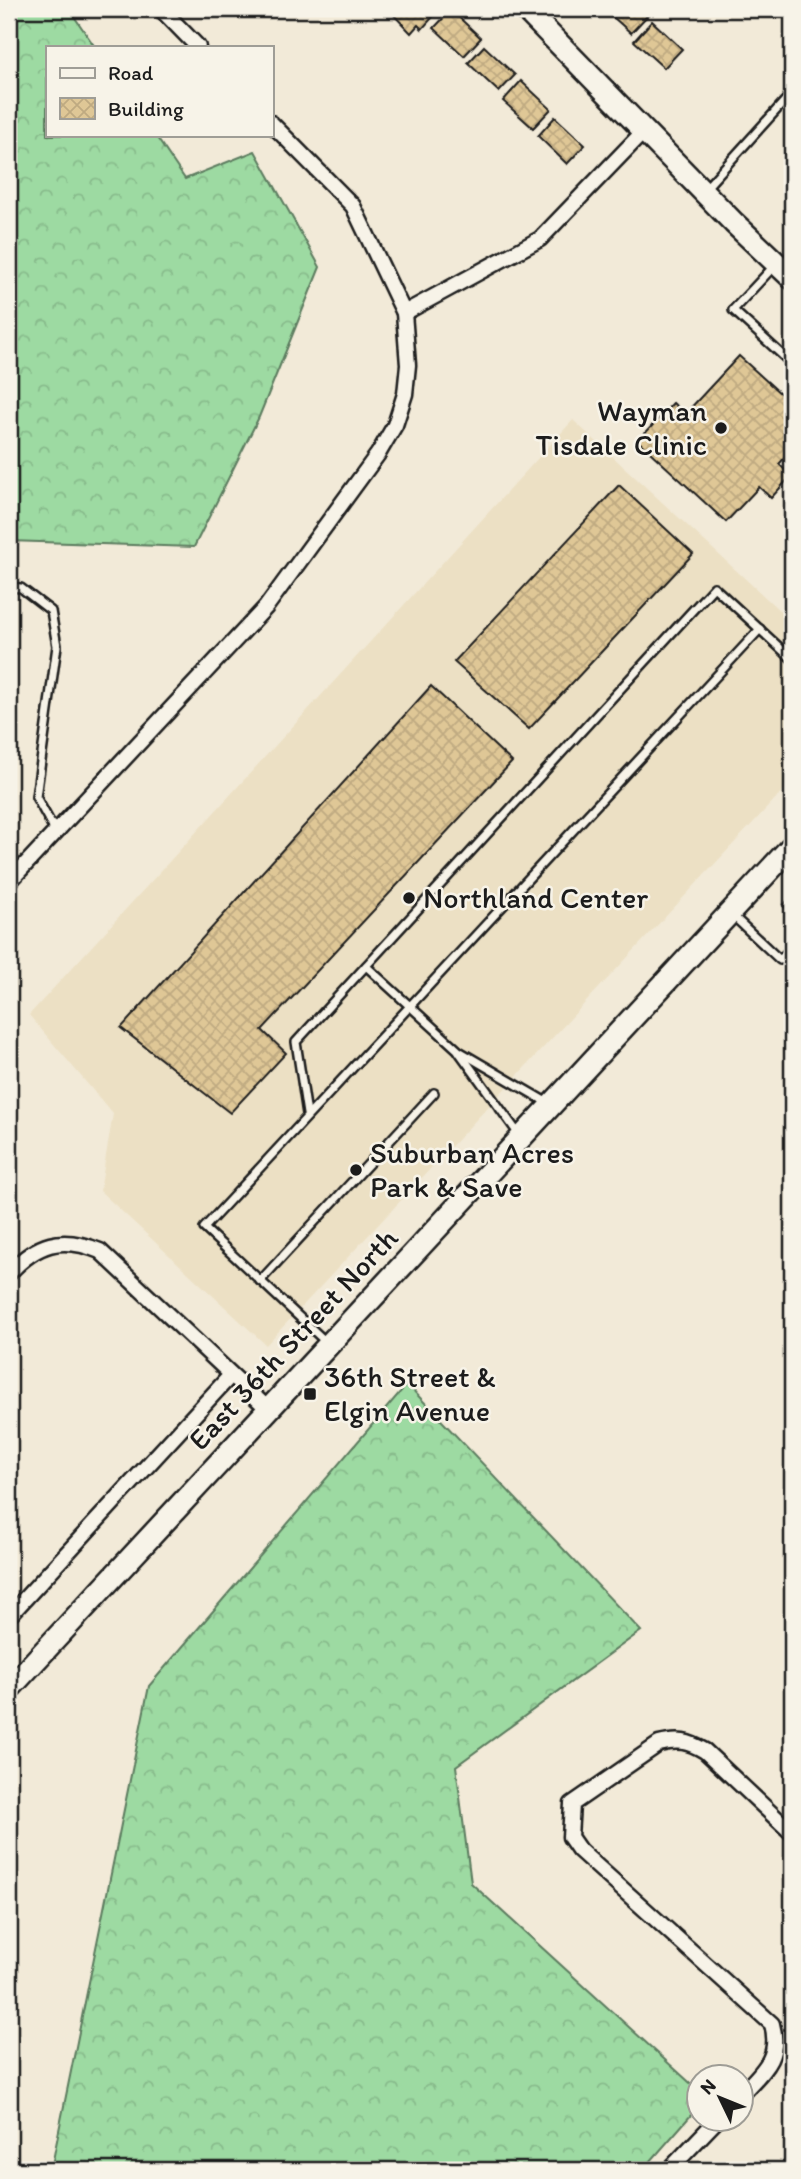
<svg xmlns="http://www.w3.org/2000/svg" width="801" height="2179" font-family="Itim,sans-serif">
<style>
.built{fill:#ece0c4}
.forest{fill:url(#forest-crowns);stroke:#5c7b5f;stroke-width:2}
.building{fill:url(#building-cross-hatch);stroke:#1c1c1c;stroke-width:2}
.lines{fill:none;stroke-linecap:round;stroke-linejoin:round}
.lane-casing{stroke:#1c1c1c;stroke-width:12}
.street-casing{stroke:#1c1c1c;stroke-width:19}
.secondary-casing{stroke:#1c1c1c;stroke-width:26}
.lane{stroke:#f7f3e8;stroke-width:7}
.street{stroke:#f7f3e8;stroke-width:14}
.secondary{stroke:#f7f3e8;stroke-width:21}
.poi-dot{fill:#1c1c1c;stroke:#f7f3e8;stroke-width:2.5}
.labels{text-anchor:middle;stroke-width:5;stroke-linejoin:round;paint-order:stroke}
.poi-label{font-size:30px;fill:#1c1c1c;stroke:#f7f3e8;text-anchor:start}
.street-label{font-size:30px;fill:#1c1c1c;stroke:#f7f3e8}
</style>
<defs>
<pattern id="forest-crowns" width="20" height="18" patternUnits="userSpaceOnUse" patternTransform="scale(1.75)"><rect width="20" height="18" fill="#9ddaa2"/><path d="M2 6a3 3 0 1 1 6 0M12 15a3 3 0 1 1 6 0" fill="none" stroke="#87ba8b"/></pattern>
<pattern id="building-cross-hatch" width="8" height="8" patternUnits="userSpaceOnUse" patternTransform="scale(1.75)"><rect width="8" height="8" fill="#dfc796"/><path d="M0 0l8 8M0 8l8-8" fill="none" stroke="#bfaa81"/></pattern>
</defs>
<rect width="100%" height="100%" fill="#f2ead8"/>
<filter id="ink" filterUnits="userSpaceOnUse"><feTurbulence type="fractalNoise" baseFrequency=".0143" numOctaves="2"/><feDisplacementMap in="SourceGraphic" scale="14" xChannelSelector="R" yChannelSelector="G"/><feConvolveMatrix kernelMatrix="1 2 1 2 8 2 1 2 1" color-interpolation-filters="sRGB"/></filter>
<g filter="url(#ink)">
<!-- built -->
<path class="built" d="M573,420L792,622V781L266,1345L100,1191L113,1114L29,1015Z"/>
<!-- forest -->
<g class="forest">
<path d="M9,9H69L95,47H47V135H155L185,179L255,151L320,267L259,417L194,547L9,541Z"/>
<path d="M407,1384L641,1631L456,1766L471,1883L699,2091V2106L643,2170H51L149,1686Z"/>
</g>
<!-- building -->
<g class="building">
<path d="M388,9H440L422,29L418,25L411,33Z"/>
<path d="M604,9H641L648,15L631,33Z"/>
<path d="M451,10L481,38L464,56L434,28Z"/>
<path d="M652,21L682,49L664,68L634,41Z"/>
<path d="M484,46L515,75L499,92L468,63Z"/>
<path d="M521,81L551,109L533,128L503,101Z"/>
<path d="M555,117L585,145L567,164L538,136Z"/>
<path d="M739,356L792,404V450L779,464L791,476L771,498L759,487L726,522L638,441L673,403L685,414Z"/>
<path d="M619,485L693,554L529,729L454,662Z"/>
<path d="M431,686L512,762L262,1030L286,1053L230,1113L121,1028Z"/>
<path d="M792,895V914L783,906Z"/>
</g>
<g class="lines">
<!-- lane casing -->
<g class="lane-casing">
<g id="lane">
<path d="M704,190L792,93"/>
<path d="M776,264L733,310L792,364"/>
<path d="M9,587L21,588L51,611L57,646L36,797L55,831"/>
<path d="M731,914L780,960L792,947"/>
<path d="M366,966L459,1051L548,1103"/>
<path d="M459,1052L520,1136"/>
<path d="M307,1114L296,1042L714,587L792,659"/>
<path d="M260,1281L434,1093"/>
<path d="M327,1343L204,1228L760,629"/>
</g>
</g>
<!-- street casing -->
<g class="street-casing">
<g id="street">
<path d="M161,9L198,47"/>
<path d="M404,313L540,239L645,130"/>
<path d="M9,882L266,607L378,454L395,425L405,394L408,365L404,313L353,206L271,123"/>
<path d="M9,1273C37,1243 61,1235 100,1251L268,1409"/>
<path d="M9,1616L231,1375"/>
<path d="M742,2093C763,2071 781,2057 772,2024L579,1850L570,1837L572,1804L659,1744C678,1739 688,1741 705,1751L792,1833"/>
<path d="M669,2170L717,2120"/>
</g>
</g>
<!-- secondary casing -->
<g class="secondary-casing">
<g id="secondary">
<path d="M525,9L734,223L792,278"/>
<path d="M9,1689L792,846"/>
</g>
</g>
<!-- lane -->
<use href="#lane" class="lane"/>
<!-- street -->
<use href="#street" class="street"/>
<!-- secondary -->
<use href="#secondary" class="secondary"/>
</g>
</g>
<!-- markers -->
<g class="poi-dot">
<circle cx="721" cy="428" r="7"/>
<circle cx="409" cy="898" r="7"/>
<circle cx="356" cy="1170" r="7"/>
<rect x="303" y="1387" width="14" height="14" rx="3.5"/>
</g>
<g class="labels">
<!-- poi labels -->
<g class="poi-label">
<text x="707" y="421" text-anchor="end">Wayman<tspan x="707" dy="34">Tisdale Clinic</tspan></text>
<text x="423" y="908">Northland Center</text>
<text x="370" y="1163">Suburban Acres<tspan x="370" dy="34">Park &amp; Save</tspan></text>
<text x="324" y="1387">36th Street &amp;<tspan x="324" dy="34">Elgin Avenue</tspan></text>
</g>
<!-- street labels -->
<g class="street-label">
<text transform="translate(293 1339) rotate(-47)" y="10">East 36th Street North</text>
</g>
</g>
<!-- margin -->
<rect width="801" height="2179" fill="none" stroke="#f7f3e8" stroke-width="35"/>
<rect x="18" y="18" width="766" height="2144" fill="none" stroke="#1c1c1c" stroke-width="2.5" filter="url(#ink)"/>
<!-- legend -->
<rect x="46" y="46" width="228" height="91" fill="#f7f3e8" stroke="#9f9d96" stroke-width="2"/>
<rect x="60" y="68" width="35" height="10" fill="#f7f3e8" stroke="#9f9d96" stroke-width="2"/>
<text x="108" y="80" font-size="21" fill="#1c1c1c">Road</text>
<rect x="60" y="98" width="35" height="21" fill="url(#building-cross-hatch)" stroke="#9f9d96" stroke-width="2"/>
<text x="108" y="116" font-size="21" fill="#1c1c1c">Building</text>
<!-- north arrow -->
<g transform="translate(720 2098) rotate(313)"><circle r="33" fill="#f7f3e8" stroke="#9f9d96" stroke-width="2"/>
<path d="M0-5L12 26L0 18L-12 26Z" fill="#1c1c1c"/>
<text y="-10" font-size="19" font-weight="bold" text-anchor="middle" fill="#1c1c1c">N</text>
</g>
</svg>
